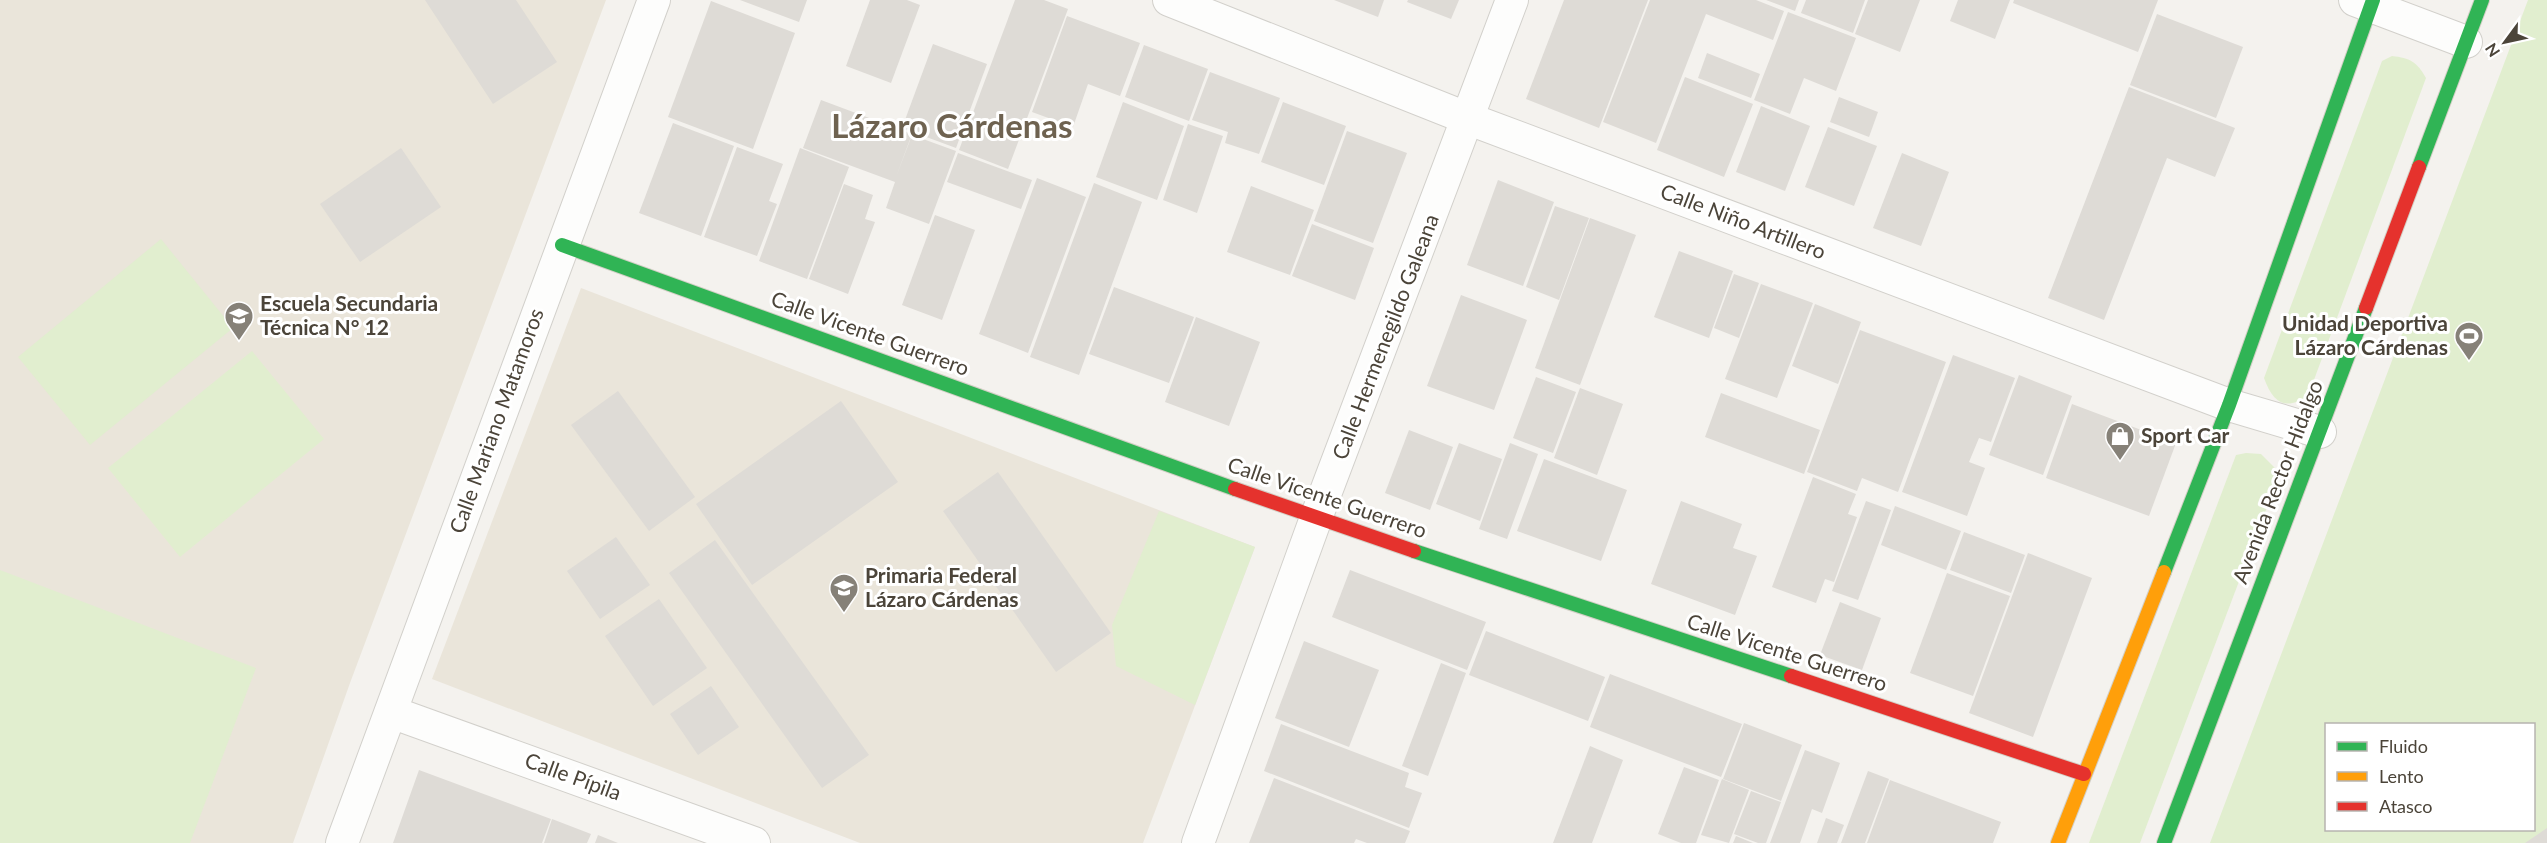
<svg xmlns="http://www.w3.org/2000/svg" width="2547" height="843" font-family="Lato,sans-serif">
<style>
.education{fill:#eae5da}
.green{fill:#e1eecf;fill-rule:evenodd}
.building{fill:#dedbd6}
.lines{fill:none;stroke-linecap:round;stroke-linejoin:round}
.street-casing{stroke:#d2d0cb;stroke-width:34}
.fast-casing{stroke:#d3cfc5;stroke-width:16}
.slow-casing{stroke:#d3cfc5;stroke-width:16}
.jam-casing{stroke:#d3cfc5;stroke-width:16}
.street{stroke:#fdfdfc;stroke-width:32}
.fast{stroke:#30b455;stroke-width:14}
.slow{stroke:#ff9f0a;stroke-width:14}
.jam{stroke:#e5322d;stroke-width:14}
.labels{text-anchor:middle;stroke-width:6;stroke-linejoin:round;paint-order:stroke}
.street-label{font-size:21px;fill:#4b4439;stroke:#fff}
.poi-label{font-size:21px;font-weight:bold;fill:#4b4439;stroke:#fff;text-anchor:start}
.town-label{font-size:33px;font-weight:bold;fill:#6e6250;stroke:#fff}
</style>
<rect width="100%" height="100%" fill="#f4f2ee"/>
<!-- education -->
<g class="education">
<path d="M0,0H606L350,683L293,843H0Z"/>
<path d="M581,288L1255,547L1143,843H860L432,679Z"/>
</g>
<!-- green -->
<g class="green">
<path d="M2528,0H2547V843H2210ZM2326,724H2534V830H2326Z"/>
<path d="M2392,56C2410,58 2417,62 2426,78L2308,396C2285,411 2273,403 2264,378L2382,61Z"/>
<path d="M161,239L233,328L90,445L18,357Z"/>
<path d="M252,351L324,439L180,557L108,468Z"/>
<path d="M2246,453L2261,454L2280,473L2140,843H2089L2236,455Z"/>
<path d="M1159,511L1255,547L1195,705L1116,666L1112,625Z"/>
<path d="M0,570L256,668L190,843H0Z"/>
</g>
<!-- building -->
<g class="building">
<path d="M425,0H516L557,62L493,104Z"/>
<path d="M740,0H807L799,22Z"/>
<path d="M870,0H907L920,5L891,83L846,66Z"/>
<path d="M1015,0H1044L1068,9L1008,169L959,150Z"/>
<path d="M1334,0H1384L1378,17Z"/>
<path d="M1408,0H1459L1451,19L1407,2Z"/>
<path d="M1564,0H1648L1599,128L1526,99Z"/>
<path d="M1650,0H1756L1784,11L1773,40L1706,14L1656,143L1603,122Z"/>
<path d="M1766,0H1799L1795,11Z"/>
<path d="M1806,0H1865L1853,33L1801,13Z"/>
<path d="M1868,0H1920L1900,52L1855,34Z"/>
<path d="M1958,0H2010L1995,39L1950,21Z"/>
<path d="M2014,0H2158L2138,52L2013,3Z"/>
<path d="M711,1L795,33L753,149L668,117Z"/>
<path d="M1788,12L1856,38L1836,91L1804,78L1790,114L1754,100Z"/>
<path d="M2157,14L2243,47L2216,118L2130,85Z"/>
<path d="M1067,16L1140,43L1120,96L1088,84L1073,127L1032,112Z"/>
<path d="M933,44L987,64L956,148L902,128Z"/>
<path d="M1144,45L1208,69L1189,121L1125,97Z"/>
<path d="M1707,53L1760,74L1751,98L1698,78Z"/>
<path d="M1210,72L1280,98L1259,154L1225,143L1228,132L1192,120Z"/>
<path d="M1685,77L1753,104L1724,177L1657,150Z"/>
<path d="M2129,87L2235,128L2215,177L2167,158L2104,320L2048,298Z"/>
<path d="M1839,97L1878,112L1869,137L1830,122Z"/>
<path d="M821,100L912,134L896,177L912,135L956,151L929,224L886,208L895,182L803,148Z"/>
<path d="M1123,102L1184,126L1157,200L1096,177Z"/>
<path d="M1283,102L1346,126L1324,185L1261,162Z"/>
<path d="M1761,106L1810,126L1785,191L1736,172Z"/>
<path d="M673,123L734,146L701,236L639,213Z"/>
<path d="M1188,124L1223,136L1197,213L1163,200Z"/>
<path d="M1828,127L1877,146L1854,206L1805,187Z"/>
<path d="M1347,131L1407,153L1373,243L1314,221Z"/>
<path d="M737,147L783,164L769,201L777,204L757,256L704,237Z"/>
<path d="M401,148L441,207L360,262L320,204Z"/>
<path d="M800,148L849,167L807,279L759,261Z"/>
<path d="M958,153L1032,180L1021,209L947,182Z"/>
<path d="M1902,153L1949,172L1921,246L1873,228Z"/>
<path d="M1037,178L1086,197L1028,353L979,334Z"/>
<path d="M1498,180L1554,202L1523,286L1467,265Z"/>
<path d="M1094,183L1142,202L1079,375L1030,357Z"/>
<path d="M844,184L873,195L865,219L875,222L848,294L809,279Z"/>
<path d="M1251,186L1314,210L1290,275L1227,252Z"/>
<path d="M1555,206L1589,218L1559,300L1526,287Z"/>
<path d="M935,215L975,230L942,320L902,305Z"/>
<path d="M1590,218L1636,235L1580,385L1535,368Z"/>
<path d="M1312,224L1374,248L1355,300L1292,276Z"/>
<path d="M1679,251L1733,271L1709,338L1654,317Z"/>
<path d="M1734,274L1759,283L1739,338L1714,328Z"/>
<path d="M1761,284L1813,303L1777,398L1725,379Z"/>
<path d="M1114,287L1194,317L1169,383L1089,354Z"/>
<path d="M1461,295L1527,320L1494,410L1427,386Z"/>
<path d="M1815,304L1861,322L1838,384L1792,366Z"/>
<path d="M1196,317L1260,342L1229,426L1165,402Z"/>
<path d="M1860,330L1946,362L1898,492L1862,478L1857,491L1807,472Z"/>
<path d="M1953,355L2015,378L1991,442L1979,438L1969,462L1985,468L1967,516L1902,492Z"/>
<path d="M2019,375L2072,396L2043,475L1989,455Z"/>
<path d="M1536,377L1576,392L1553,453L1513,438Z"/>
<path d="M1580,388L1623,404L1597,475L1554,458Z"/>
<path d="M618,391L695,497L649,531L571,425Z"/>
<path d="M1721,393L1820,430L1804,474L1705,437Z"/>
<path d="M841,401L898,482L752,585L696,504Z"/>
<path d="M2072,404L2176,443L2149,516L2046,478Z"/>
<path d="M1409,430L1453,447L1430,510L1385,493Z"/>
<path d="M1459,443L1502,459L1480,521L1436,504Z"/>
<path d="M1510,443L1538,454L1507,539L1479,529Z"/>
<path d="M1544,459L1627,490L1601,561L1517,531Z"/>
<path d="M998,472L1111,633L1056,672L943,511Z"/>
<path d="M1813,477L1856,494L1848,514L1857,517L1834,582L1825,579L1816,603L1772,587Z"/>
<path d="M1681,501L1742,524L1733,548L1757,556L1735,615L1651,584Z"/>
<path d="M1866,501L1891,510L1858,600L1832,591Z"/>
<path d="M1895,506L1961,531L1946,570L1881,545Z"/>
<path d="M1964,532L2025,555L2011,593L1950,570Z"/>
<path d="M616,537L650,585L600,619L567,571Z"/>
<path d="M715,540L869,755L822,788L669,573Z"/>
<path d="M2028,553L2092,578L2033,737L1969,713Z"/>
<path d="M1350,570L1486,622L1467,670L1332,617Z"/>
<path d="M1947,573L2010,596L1973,696L1910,673Z"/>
<path d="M659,599L707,668L653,706L605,636Z"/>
<path d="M1840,602L1881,618L1862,670L1820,655Z"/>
<path d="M1486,631L1605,677L1588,721L1469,675Z"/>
<path d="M1304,641L1379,670L1349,747L1275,718Z"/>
<path d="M1441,663L1466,673L1428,776L1402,766Z"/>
<path d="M1610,674L1742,724L1721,777L1590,727Z"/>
<path d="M711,686L739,727L698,755L670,714Z"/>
<path d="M1744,723L1802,745L1781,801L1723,779Z"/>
<path d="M1281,724L1409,773L1405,787L1422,793L1409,828L1264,771Z"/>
<path d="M1590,746L1623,760L1592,843H1553Z"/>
<path d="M1805,750L1840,763L1822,813L1812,809L1800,843H1770Z"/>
<path d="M1684,767L1719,780L1696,843H1681L1658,834Z"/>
<path d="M419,770L551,819L542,843H393Z"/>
<path d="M1868,771L1889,779L1865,843H1841Z"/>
<path d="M1274,778L1410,831L1405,843H1367L1356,839L1354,843H1249Z"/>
<path d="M1722,779L1749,790L1729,843L1701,835Z"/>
<path d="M1890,780L2001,822L1993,843H1867Z"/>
<path d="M1751,791L1781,802L1766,843H1758L1734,834Z"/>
<path d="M1826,818L1844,825L1837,843H1817Z"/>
<path d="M552,819L591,834L587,843H544Z"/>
<path d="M2547,828V843H2525Z"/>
<path d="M598,835L618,843H595Z"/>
<path d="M1736,836L1753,843H1733Z"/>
</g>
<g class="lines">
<!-- street casing -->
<g class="street-casing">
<g id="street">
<path d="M1169,0L1469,119L2229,405L2320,432"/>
<path d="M2355,0L2466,42"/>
<path d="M391,712L754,843"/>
<path d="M342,843L654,0"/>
<path d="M1198,843L1316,518L1512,0"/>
</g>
</g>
<!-- fast casing -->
<g class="fast-casing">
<g id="fast">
<path d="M2419,167L2482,0"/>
<path d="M562,245L1235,489"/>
<path d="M1414,551L1791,676"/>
<path d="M2164,572L2229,405L2373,0"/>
<path d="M2164,843L2366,308"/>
</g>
</g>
<!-- slow casing -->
<g class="slow-casing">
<path id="slow" d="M2058,843L2164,572"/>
</g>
<!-- jam casing -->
<g class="jam-casing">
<g id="jam">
<path d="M2366,308L2419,167"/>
<path d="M1235,489L1414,551"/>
<path d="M1791,676L2084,774"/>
</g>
</g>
<!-- street -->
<use href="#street" class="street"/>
<!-- fast -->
<use href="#fast" class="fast"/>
<!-- slow -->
<use href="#slow" class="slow"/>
<!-- jam -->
<use href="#jam" class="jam"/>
</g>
<!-- icons -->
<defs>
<g id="school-pin" transform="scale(1.5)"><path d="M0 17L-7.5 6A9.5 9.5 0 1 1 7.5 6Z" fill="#868178" stroke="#fff"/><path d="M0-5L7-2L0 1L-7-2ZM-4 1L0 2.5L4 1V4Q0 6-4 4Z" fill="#fff"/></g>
<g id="stadium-pin" transform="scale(1.5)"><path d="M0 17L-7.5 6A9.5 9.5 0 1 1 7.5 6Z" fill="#868178" stroke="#fff"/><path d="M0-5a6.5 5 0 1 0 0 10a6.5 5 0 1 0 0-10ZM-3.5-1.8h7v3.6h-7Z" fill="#fff"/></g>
<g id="shop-pin" transform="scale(1.5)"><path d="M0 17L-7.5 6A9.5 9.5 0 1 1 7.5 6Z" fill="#868178" stroke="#fff"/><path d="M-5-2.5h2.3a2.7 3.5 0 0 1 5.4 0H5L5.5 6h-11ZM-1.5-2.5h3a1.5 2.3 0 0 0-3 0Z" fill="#fff"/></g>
</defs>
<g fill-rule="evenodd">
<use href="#school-pin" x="239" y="316"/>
<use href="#stadium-pin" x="2469" y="336"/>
<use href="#shop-pin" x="2120" y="436"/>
<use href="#school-pin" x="844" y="588"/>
</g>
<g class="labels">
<!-- street labels -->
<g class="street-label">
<text transform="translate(1743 222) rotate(21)" y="7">Calle Niño Artillero</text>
<text transform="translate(870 334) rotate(20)" y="7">Calle Vicente Guerrero</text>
<text transform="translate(1386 337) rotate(-69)" y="7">Calle Hermenegildo Galeana</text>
<text transform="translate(497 421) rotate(-70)" y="7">Calle Mariano Matamoros</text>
<text transform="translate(2278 482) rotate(-69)" y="7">Avenida Rector Hidalgo</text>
<text transform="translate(1327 498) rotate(19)" y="7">Calle Vicente Guerrero</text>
<text transform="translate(1787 653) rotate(18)" y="7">Calle Vicente Guerrero</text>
<text transform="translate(573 777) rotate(20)" y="7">Calle Pípila</text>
</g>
<!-- poi labels -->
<g class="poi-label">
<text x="260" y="311">Escuela Secundaria<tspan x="260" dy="24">Técnica N° 12</tspan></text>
<text x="2448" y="331" text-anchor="end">Unidad Deportiva<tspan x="2448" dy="24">Lázaro Cárdenas</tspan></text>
<text x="2141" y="443">Sport Car</text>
<text x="865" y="583">Primaria Federal<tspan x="865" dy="24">Lázaro Cárdenas</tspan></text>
</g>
<!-- town labels -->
<g class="town-label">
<text x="952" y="138">Lázaro Cárdenas</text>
</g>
</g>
<!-- legend -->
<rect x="2325" y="723" width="210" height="108" fill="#ffffff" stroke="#b7b4b0" stroke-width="1.5"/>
<rect x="2337" y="742" width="30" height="9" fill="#30b455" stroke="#b7b4b0" stroke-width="1.5"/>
<text x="2379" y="753" font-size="18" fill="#4b4439">Fluido</text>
<rect x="2337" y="772" width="30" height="9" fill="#ff9f0a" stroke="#b7b4b0" stroke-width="1.5"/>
<text x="2379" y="783" font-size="18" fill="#4b4439">Lento</text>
<rect x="2337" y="802" width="30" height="9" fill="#e5322d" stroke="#b7b4b0" stroke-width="1.5"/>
<text x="2379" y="813" font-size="18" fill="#4b4439">Atasco</text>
<!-- north arrow -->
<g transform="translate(2505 42) rotate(237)" stroke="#ffffff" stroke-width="4.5" paint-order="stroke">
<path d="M0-4.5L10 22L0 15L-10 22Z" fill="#4b4439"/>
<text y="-9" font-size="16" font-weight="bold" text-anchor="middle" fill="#4b4439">N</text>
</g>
</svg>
